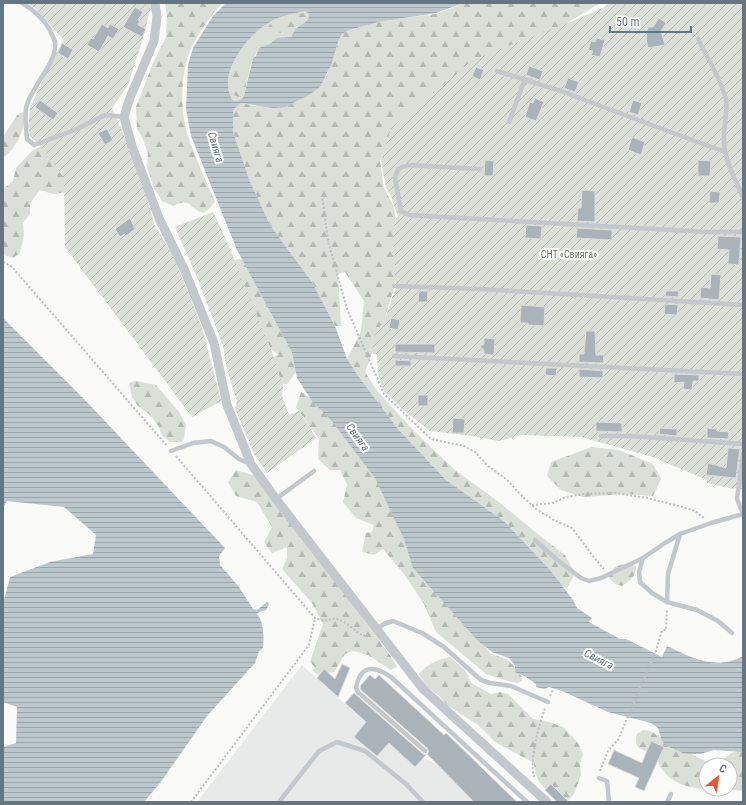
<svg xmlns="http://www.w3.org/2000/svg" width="746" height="805" font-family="'Roboto Condensed',sans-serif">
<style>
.built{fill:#e8e9e9}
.green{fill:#dadfd7}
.forest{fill:url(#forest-firs)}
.garden{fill:url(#garden-furrows)}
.water{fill:url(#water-rules);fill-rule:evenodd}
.building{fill:#aab3b9;stroke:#dcdcda}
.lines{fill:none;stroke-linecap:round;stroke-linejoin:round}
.path{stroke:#bbbfc2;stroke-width:2;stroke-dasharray:2 2;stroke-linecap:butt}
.lane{stroke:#c3c8cc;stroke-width:4.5}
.street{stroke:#c3c8cc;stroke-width:9}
.labels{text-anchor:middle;stroke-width:4;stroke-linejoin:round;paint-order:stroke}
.park-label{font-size:10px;fill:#687a64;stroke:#fff}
.water-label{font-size:11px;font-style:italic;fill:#60757c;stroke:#fff}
</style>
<defs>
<pattern id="forest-firs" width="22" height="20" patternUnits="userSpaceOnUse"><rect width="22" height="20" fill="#dadfd7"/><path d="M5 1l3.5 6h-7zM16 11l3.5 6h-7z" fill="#b4b9b4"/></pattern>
<pattern id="garden-furrows" width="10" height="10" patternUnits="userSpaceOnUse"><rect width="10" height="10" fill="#dadfd7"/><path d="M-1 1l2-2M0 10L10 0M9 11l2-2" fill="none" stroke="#b4b9b4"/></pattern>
<pattern id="water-rules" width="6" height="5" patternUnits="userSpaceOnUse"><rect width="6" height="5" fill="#bbc7cb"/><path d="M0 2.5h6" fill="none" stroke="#9ca6aa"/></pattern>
</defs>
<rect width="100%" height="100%" fill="#fafaf8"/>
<!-- built -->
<path class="built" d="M302,665L415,767L423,758L435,763L474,802H197Z"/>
<!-- green -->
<path class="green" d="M305,11L309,14C309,23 302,23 297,28C294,30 293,34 291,37L277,38L271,43L259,48L251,63L244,96C240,101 238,102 232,100C230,95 228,90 228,85C227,63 249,35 267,24C278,16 292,14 305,11Z"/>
<!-- forest -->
<g class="forest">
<path d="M165,3H222C211,15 196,36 190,51C180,76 180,114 189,139C197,161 206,181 215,202L209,209L203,213C187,207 191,197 173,206L162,201L154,188L147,167L148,154L143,139L137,129L136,107L153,63L166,37L167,16Z"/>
<path d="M463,3H539L545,4L546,3H600L394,129L380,161L384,188L393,205L395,214L400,268L384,321L365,372L378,392L414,431L455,470L500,503L539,535L565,555L575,573L567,588L563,587L551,571L504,521L446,480L398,429L359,377L347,359L361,331L364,301L345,272L338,274L341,326H335L312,282L270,225L249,179L233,132V111L236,107L241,103L255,106L326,77C331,66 336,41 343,34C354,22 416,17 435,14C444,12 454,7 463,3Z"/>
<path d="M305,13L307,14L303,23L290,34L273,32L267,29C272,18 294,14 305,13Z"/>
<path d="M237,66C246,73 250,89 240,97L232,95C227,87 228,70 237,66Z"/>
<path d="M23,112L24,113C26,130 16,148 3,158V137L17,115Z"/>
<path d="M48,144H58L68,192L54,194L39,190L30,204V214L23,223L24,235L20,253L13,258L3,255V189L13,181L16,168L33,150Z"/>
<path d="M237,259L257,262L302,364L287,384L267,382L264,360L279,355L261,341L225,271Z"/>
<path d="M136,381L156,385L179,412L186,425L184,439L181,442H170L162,435L159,427L149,414L138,406L132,397L129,383Z"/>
<path d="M301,392L329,409L371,465L456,614L491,654L506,659L512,664L522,677V681L517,683L501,679L486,674L436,632L424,604L404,574L383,549L374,555L362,552L366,533L372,532L374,525L356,518L343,502L347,485L340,470H330L318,459L319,439L296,407Z"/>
<path d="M592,447L619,450L653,464L661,479L653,496L626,494L583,497L561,490L547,476L551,462Z"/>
<path d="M236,470L256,476L390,655L397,667L391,670L368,655L353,651L345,654L334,672L317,674L313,671L314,666L310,662L323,624L312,603L282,569L287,558V547L272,553L264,542L272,527L257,502L236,496L228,482Z"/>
<path d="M629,563L636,566C636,576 630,581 622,586L615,584L609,577C614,565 617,566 629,563Z"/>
<path d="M450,657L466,671L471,683L491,694L500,692L508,694L533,719L549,722L563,727L578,743L583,754L580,764L581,775L574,794L567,802C548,790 536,788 534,763L495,742L478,725L447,705L439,696L426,686L419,674C427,664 437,660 450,657Z"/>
<path d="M643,730L650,731L695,756L709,763H718L730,754L743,748V791L726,789H730V765H706V789C683,788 662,779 656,756C645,749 632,751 637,734Z"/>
</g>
<!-- garden -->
<g class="garden">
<path d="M27,3H152L142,41L128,85L112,108L139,171L155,226L174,257L202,327L221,401L192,417L65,247L64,178L36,141L30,137L28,126L30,108L49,66L64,40L35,8Z"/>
<path d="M609,3H743V489L735,488L734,489L707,483V480L653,457L581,437L522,435L499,441L472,436L430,431L402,409L384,391L380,382L378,371L377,354H373L372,340L386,316L396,287L393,231L396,218L398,217L391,196L386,187L381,161L391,128L468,64L487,54L570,22L603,8Z"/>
<path d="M213,212L228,244L272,352L283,386L282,396L289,415L299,411L316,438L267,473L254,454L235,408L237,402L226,365L223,346L199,282L175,227Z"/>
</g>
<!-- water -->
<g class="water">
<path d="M226,3H463L436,13L378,22L349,30L342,34L338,42L331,65L320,87L309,95L285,107L273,108L241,103L236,107L233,111V132L249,179L270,225L312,282L335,326L347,359L359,377L398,429L446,480L504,521L551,571L573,600L577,608L592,618L589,622L620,639H626L662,657L667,646C693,658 715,671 743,656V752L714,750L700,754H685L667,746L662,741L658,728L651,723L608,712L562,691L549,687L544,689L536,687V684L526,677L515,672V665L509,658L492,652L478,641L413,568L404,539L375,478L331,420L312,401L297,378L292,352L237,250L191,136L186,109L188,65L193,48L213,16ZM305,11L309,14C309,23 302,23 297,28C294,30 293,34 291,37L277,38L271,43L259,48L256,56L253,58L244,96C240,101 238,102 232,100C230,95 228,90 228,85C227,63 249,35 267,24C278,16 292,14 305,11Z"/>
<path d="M3,318L84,399L225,548L219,556L220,565L239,587L253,609L257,610L267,602L269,604L266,610L259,612L257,614C264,623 264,637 263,648L259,651L255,663L207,716L160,783L144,802H3V747L16,743L17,707L3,702V604L10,577L50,562L93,554L96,535L64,507L7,501L3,508Z"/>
</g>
<!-- building -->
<g class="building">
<path d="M135,7L143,12L138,20L140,21L138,25L146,29L142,37L123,27Z"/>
<path d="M659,18L666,23L661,31L665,45L648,48L646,38L648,27H653Z"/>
<path d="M102,24L108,28L110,24L119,29L113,39L108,36L99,52L87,45L91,38L93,39Z"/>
<path d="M597,38L605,40L600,57L591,55L593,51L588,50L591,41L595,42Z"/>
<path d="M62,43L73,50L68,59L58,53Z"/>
<path d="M529,66L543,71L540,80L526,75Z"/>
<path d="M476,67L484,70L480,80L472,76Z"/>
<path d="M568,78L579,82L575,92L564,88Z"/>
<path d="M535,98L544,102L536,121L525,117L530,102L533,103Z"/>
<path d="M40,100L58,113L53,120L35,107Z"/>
<path d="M633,100L642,103L638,115L629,112Z"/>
<path d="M107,129L113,140L105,145L98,133Z"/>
<path d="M632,137L645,142L641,155L628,150Z"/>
<path d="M485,160L494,161L493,176H484Z"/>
<path d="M698,160L711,161L710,176H698Z"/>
<path d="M582,190L595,191V222L577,221L578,208H581Z"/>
<path d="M710,191L720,192L719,203H709Z"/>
<path d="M130,218L135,229L126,236L124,234L120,237L115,229Z"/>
<path d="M526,225L542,226L541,239L525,238Z"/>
<path d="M577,228L612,230V240L576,238Z"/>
<path d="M718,236L741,237L739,265L728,264L729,250L717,249Z"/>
<path d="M711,274L721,275L719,300L700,298L701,287L710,288Z"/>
<path d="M419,291H428L427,302H418Z"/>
<path d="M666,291H679L678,297L665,296Z"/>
<path d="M665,304L678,305L677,315L664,314Z"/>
<path d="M521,305L545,307L544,326L528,325V323H520Z"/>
<path d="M391,318L400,320L398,330L389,328Z"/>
<path d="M586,331H595L596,355H604L603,363L579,362V354H584Z"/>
<path d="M484,338L495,339L494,355L484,354V350L480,347L484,344Z"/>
<path d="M395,344H435V353L395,352Z"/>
<path d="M395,360L411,361V366H395Z"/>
<path d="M546,368H557L556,376L545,375Z"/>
<path d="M579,369L603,371V378L579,377Z"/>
<path d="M674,374L699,375V381H693L692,390L683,389L684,382L674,383Z"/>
<rect x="418" y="395" width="10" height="11"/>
<path d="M453,418L465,419L464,433H452Z"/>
<path d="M596,422L622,423V432L596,431Z"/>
<path d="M660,428L677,429V436L659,434Z"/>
<path d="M707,428L717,429V431L729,432L728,439L707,438Z"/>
<path d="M728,448L740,449L736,478L706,475L708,463L726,468Z"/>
<path d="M342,664L350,668L338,697L317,678L324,669L335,679Z"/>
<path d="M370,675L375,679L379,675L444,735L446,733L517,802H474L427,754L415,767L389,743L377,756L354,737L366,722L345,703L354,693L423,754L426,755L429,752L427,748L361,690L360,686Z"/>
<path d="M651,741L664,747L644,791L635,787L639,778L608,764L614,750L642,763Z"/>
<path d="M551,784L569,802H557L545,790Z"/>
</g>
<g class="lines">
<!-- path -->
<g class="path">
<path d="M322,195L328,241L347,309L384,394L431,439L464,446L475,452L488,466L506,479L521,495L536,509L554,520L572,528L596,560L604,569"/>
<path d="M3,262L12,267L167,446"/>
<path d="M176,456L315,618L324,621L335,618L344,622L363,636L369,633"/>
<path d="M532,505L553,503L566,497L584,494L616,493L647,498L683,507L695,511L704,518"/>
<path d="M550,696L553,690"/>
<path d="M600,771L608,751L618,740L656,651L661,633L663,630H666L667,610"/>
<path d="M534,777C529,763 539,723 545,709"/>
<path d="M191,802L309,645L315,618"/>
</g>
<!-- lane -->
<g class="lane">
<path d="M22,3C34,10 43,18 50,30C51,34 54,38 55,42C58,63 30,87 26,108C25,118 26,129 27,139L34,145L75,130L105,115L124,117"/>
<path d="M698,39C705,54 724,84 726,100C728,114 723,127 724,140C724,160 736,180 743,198"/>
<path d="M497,71L561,91L646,123L725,152"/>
<path d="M509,122L525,79"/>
<path d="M480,169L408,165L398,169L395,178L401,211L409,215L707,232H743"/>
<path d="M394,286L481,289L743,305"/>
<path d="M394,356L743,374"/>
<path d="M601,436H630L743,444"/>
<path d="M171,451L193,443L211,441L224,447L239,459L250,464"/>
<path d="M276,499L314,471"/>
<path d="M743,514L737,499L743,454"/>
<path d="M535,540L556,559L581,578L589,581L601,578L643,558L665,543L680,534L711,523L743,514"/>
<path d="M643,558L639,572L640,582L652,593L667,602L697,610L718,621L732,633"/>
<path d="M667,602L668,574L680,534"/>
<path d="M377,629L384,624L393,621L422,633L444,647L481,680L490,683L511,686L548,702"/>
<path d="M425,751L358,692L356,688C360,665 374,665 391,677L527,802"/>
<path d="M599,778L607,781L609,802"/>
<path d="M279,802L319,751L337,742L365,751L406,784L423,802"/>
<path d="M667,802L671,794"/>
</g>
<!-- street -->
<path class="street" d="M155,3L157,17L154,41L129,100L124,117L132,146L159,218L184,269L214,343L227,405L251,464L276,499L423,689L547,802"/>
</g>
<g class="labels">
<!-- park labels -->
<g class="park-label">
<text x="569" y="258">СНТ «Свияга»</text>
</g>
<!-- water labels -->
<g class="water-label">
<text transform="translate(216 147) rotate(73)" y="4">Свияга</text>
<text transform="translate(358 437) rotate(54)" y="4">Свияга</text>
<text transform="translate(599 659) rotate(27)" y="4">Свияга</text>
</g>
</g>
<!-- border -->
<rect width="746" height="805" fill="none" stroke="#657683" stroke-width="8"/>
<!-- north arrow -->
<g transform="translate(718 777) rotate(30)"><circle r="19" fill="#ffffff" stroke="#c1c8cd"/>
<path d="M0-3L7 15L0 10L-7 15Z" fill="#e4572e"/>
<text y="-6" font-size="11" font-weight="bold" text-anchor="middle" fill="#657683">С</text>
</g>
<!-- scale -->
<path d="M610 26v6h81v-6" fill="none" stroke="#657683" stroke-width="2"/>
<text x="616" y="26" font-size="12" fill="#657683" stroke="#ffffff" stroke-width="3" paint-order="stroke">50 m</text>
</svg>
